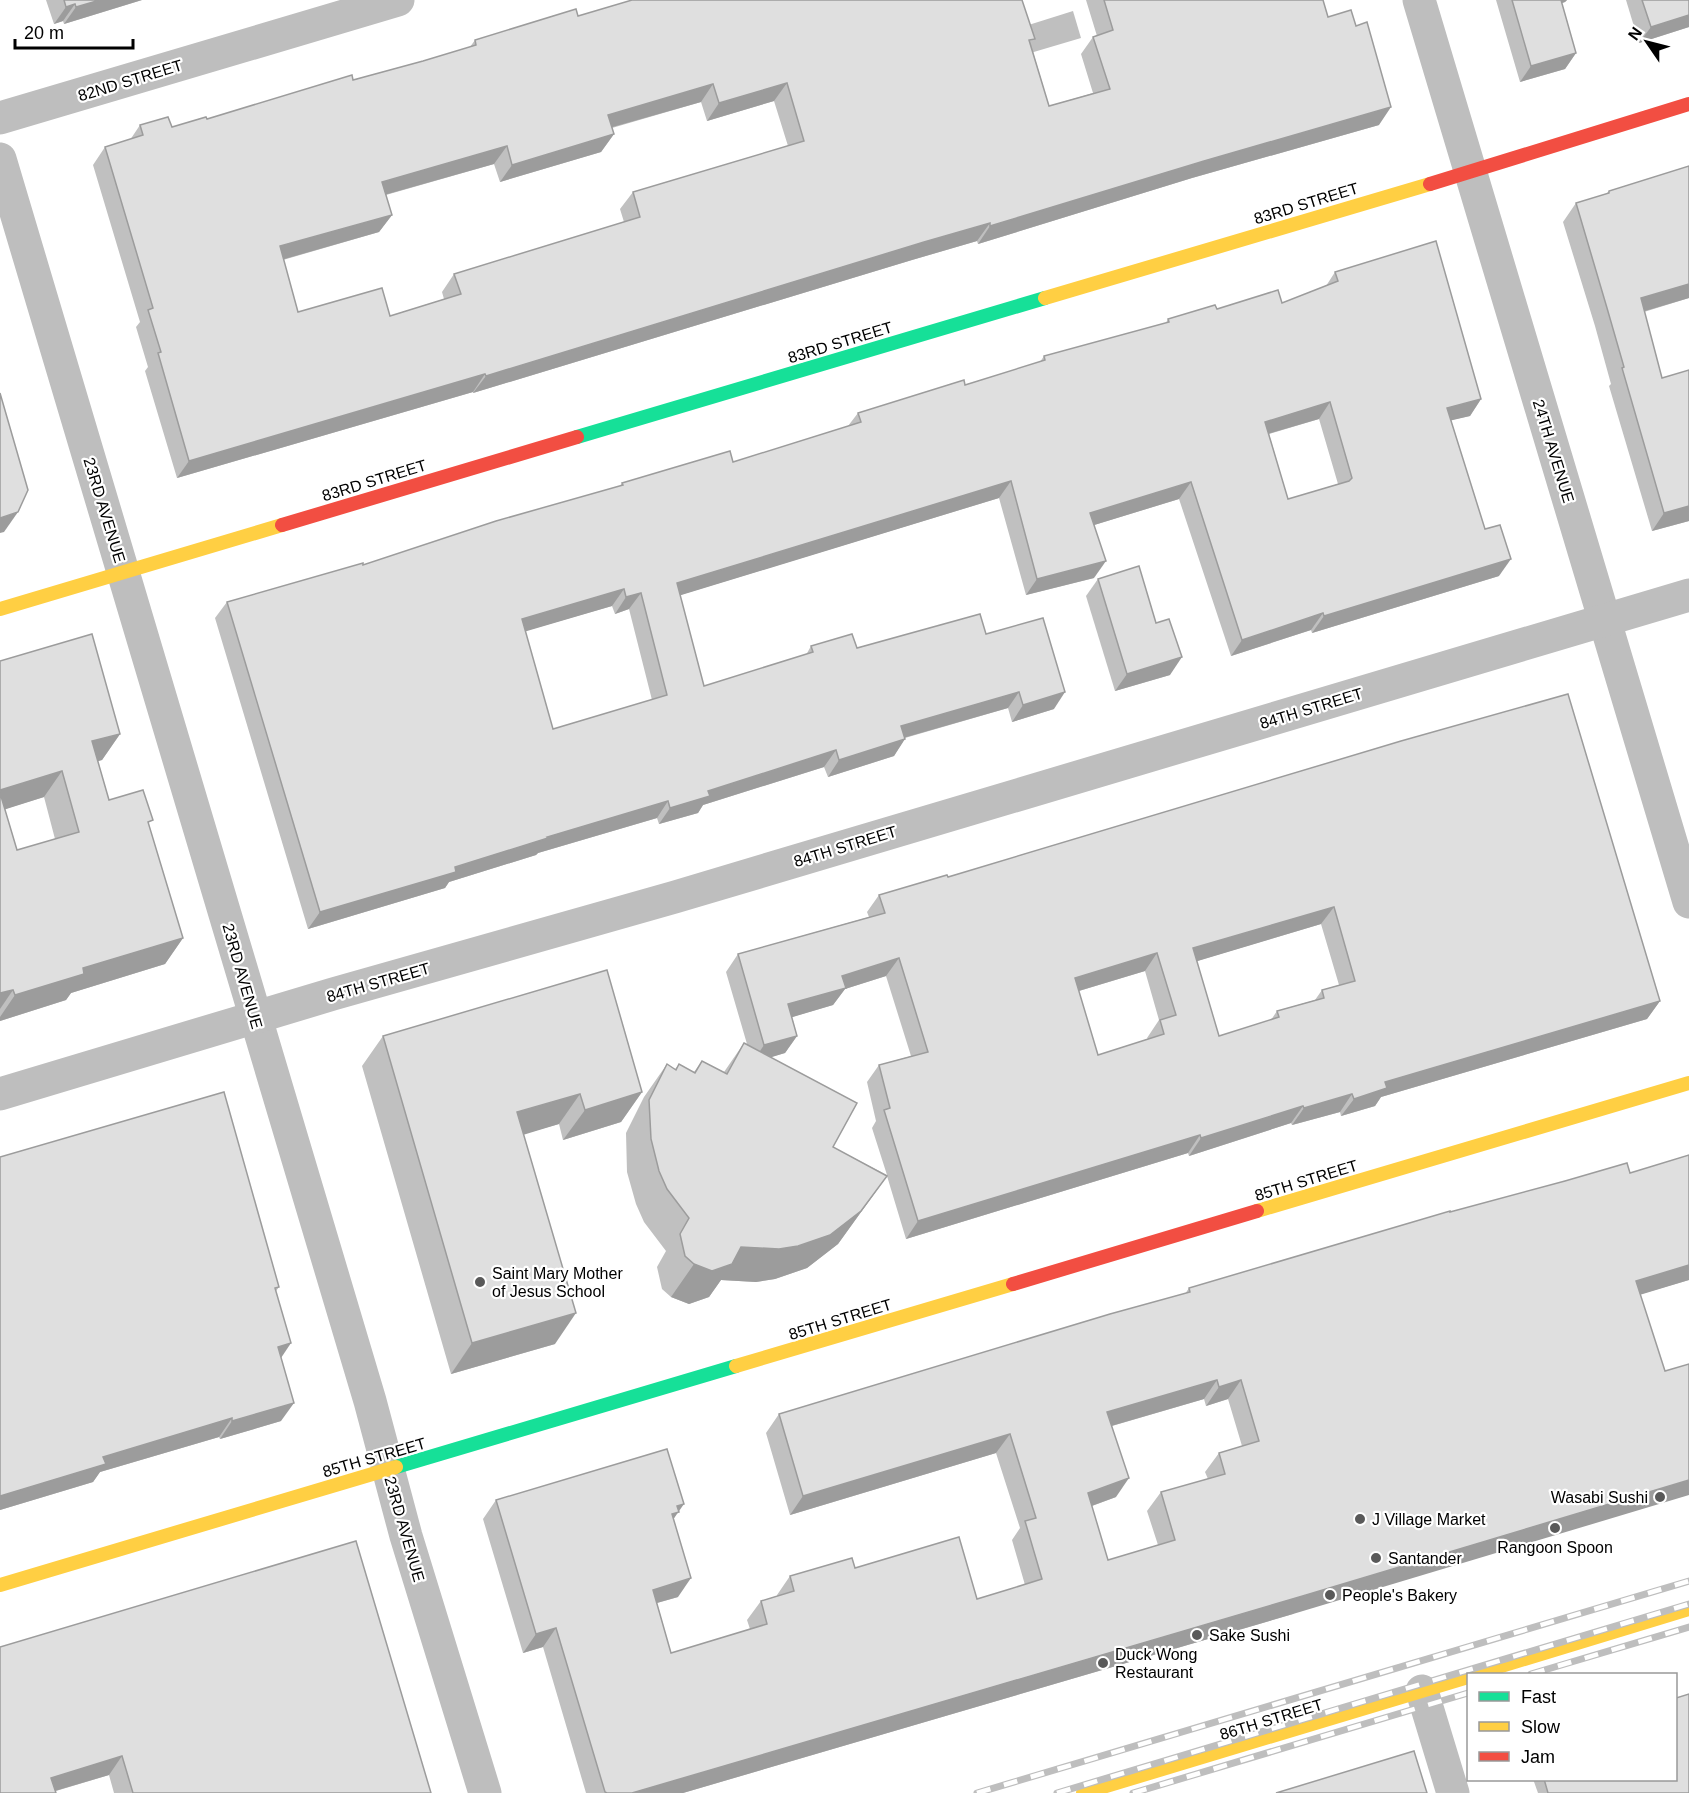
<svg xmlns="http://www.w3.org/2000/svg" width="1689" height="1793" font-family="Helvetica,sans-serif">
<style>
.water{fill:#bfbfbf}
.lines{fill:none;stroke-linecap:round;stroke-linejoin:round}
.street{stroke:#bebebe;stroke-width:33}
.fast{stroke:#16e098;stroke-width:14}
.slow{stroke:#ffcf43;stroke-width:14}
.jam{stroke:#f24e42;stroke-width:14}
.rail-casing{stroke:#bebebe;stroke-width:7}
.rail{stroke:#fff;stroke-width:4.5;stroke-dasharray:14;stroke-linecap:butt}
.wall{fill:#c0c0c0;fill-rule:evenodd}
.shaded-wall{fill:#9c9c9c}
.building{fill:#dfdfdf;stroke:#9c9c9c;stroke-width:1.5;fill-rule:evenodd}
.poi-dot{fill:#595959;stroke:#fff;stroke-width:2}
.labels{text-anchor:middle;stroke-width:4.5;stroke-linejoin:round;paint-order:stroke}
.street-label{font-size:16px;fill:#000;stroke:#fff}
.poi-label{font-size:16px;fill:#000;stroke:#fff;text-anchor:start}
</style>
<rect width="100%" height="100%" fill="#fff"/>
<!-- water -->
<path class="water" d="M1073,11L1081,38L1027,54L1019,28Z"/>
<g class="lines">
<!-- street -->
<g class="street">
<path d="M1419,0L1689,902"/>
<path d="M0,118L398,0"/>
<path d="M0,159L370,1401L406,1536L485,1793"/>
<path d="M0,1094L333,994L675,897L1689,595"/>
<path d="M1422,1691L1453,1793"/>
</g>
<!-- fast -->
<g class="fast">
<path d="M577,437L1045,298"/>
<path d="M396,1467L736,1366"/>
</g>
<!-- slow -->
<g class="slow">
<path d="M1045,298L1430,184"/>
<path d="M0,609L282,525"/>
<path d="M1257,1211L1689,1083"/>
<path d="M736,1366L1013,1284"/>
<path d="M0,1585L396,1467"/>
<path d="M1475,1674L1689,1609"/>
<path d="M1083,1793L1468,1677"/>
</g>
<!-- jam -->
<g class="jam">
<path d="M1430,184L1689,104"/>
<path d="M282,525L577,437"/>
<path d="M1013,1284L1257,1211"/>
</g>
<!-- rail casing -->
<g class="rail-casing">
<g id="rail">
<path d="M1531,1674L1689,1627"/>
<path d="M977,1793L1689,1581"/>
<path d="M1057,1793L1689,1604"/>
<path d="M1133,1793L1468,1693"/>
</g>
</g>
<!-- rail -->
<use href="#rail" class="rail"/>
</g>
<!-- wall -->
<g class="wall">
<path d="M46,0H142L64,24L63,21L54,24Z"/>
<path d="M1086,0H1323L1328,17L1379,125L1192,178L978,244L977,241L912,260L473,393V392L177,478L145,371L148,367L136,327L140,322L93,165L105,147L130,140L140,125L172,127L207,119L423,61L470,47L475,40L578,16L1035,39L1031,45L1049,106L1093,93L1081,54L1093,37L1097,36ZM774,101L788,146L633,192L620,209L624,222L454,274L442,292L444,299L390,316L298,312L283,260L379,232L392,215L386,195L494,164L500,182L601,152L614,134L612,128L701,102L707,121Z"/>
<path d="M1496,0H1567L1565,2L1562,3L1576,53L1565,69L1520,82Z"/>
<path d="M1626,0H1689V27L1639,43Z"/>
<path d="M1689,166V298L1644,312L1689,521L1652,531L1609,386L1611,384L1595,326L1563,222L1576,203L1606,194L1609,191Z"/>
<path d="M1335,272L1481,399L1470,416L1451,420L1499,576L1312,633L1311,630L1231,656L1179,499L1094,525V578L1026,595L999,498L680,595L704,686L806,655L811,646L857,648L986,634L1054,709L1012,722L1008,708L905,738L894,756L828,777L824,767L703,805L698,813L659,824L657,818L538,853L536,855L449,882L445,888L308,929L215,618L227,602L363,565L620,486L622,483L733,462L848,426L858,413L965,385L1040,362L1044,356L1166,323L1168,319L1217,309L1282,303L1326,286ZM1319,419L1338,484L1288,499L1269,434ZM612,606L615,614L629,609L652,700L553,729L525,631Z"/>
<path d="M1098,579L1170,675L1115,691L1086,596Z"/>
<path d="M0,661L120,734L102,760L98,761L109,800L149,825L183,938L165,964L71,993L66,1000L0,1021ZM44,797L55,839L17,850L5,809Z"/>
<path d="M1401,741L1660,1001L1647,1019L1381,1097L1375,1106L1341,1116L1340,1112L1292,1125L1291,1123L1189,1156L1188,1153L906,1239L887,1176L838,1244L807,1268L775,1279L756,1282L721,1280L709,1297L689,1304L671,1297L662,1289L657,1267L666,1251L644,1222L636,1204L627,1172L626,1133L644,1097L667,1064L675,1069L679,1064L694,1072L702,1061L724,1072L744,1043L747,1044L726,972L738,954L869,917L867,912L879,895L948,877ZM1321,924L1339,985L1322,990L1315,1000L1277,1011L1271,1020L1219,1036L1197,961ZM1145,971L1159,1020L1147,1038L1148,1039L1098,1055L1079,991ZM886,976L911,1056L879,1065L867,1082L876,1121L872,1128L887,1175L833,1147L771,1057L785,1053L797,1036L792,1017L833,1005L845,989Z"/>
<path d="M383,1036L642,1092L621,1122L563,1140L559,1124L523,1134L555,1344L451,1374L362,1066Z"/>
<path d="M1689,1155V1280L1641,1294L1293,1614L683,1793H586L543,1647L523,1653L483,1519L496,1500L678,1511L673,1520L678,1597L657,1603L671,1653L750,1629L747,1620L761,1601L777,1596V1595L790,1576L855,1568L977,1599L1025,1585L1012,1540L1020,1528L996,1453L790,1515L766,1433L779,1414L1185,1294L1189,1288L1450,1212L1630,1173ZM1204,1399L1206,1406L1228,1399L1242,1446L1219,1453L1205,1472L1208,1479L1161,1492L1147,1511L1158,1545L1108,1560L1092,1506L1116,1497L1112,1426Z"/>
<path d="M0,1157L279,1287L276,1291L281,1358V1421L220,1439L219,1437L100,1472L93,1482L0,1510Z"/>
<path d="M0,1647L431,1793H114L109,1775L56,1791Z"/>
<path d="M1533,1779H1676L1689,1793H1538Z"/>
</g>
<!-- shaded-wall -->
<g class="shaded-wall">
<path d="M100,0H142L64,24L76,7Z"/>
<path d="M1552,0H1567L1565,2L1547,8Z"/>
<path d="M75,4L63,21L54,24L66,7Z"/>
<path d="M1689,15V27L1639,43L1651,27Z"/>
<path d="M1576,53L1565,69L1520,82L1531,66Z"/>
<path d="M787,83L774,101L707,121L719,103Z"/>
<path d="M713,84L701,102L595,132L608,115Z"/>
<path d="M1391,107L1379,125L1192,178L978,244L990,226L1204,161Z"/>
<path d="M614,134L601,152L500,182L512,165Z"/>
<path d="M507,146L494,164L370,199L382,182Z"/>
<path d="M392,215L379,232L267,264L280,246Z"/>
<path d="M990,223L977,241L912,260L473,393L486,376L924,242Z"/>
<path d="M1689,284V298L1628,316L1641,298Z"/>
<path d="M485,374L473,392L177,478L189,461Z"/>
<path d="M1481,399L1470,416L1436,424L1447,408Z"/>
<path d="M1330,402L1319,419L1254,438L1265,422Z"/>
<path d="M1011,481L999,498L665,600L677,583Z"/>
<path d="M1191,482L1179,499L1078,530L1090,513Z"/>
<path d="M1689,506V521L1652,531L1664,513Z"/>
<path d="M18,512L4,532L0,533V518Z"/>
<path d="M1511,559L1499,576L1312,633L1324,616Z"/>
<path d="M1106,561L1094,578L1026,595L1037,579Z"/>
<path d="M624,589L612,606L510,636L522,619Z"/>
<path d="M641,593L629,609L615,614L626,597Z"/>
<path d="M1323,613L1311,630L1231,656L1242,640Z"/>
<path d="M1182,657L1170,675L1115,691L1127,674Z"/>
<path d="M1019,692L1008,708L889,742L901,726Z"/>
<path d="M1065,692L1054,709L1012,722L1023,705Z"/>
<path d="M120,734L102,760L74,768L92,741Z"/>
<path d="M905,739L894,756L828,777L839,760Z"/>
<path d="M836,750L824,767L703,805L698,813L659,824L670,808L708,791Z"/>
<path d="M62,771L44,797L0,811V790Z"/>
<path d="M668,801L657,818L538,853L536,855L449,882L445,888L308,929L320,912L547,837Z"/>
<path d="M1334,907L1321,924L1181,966L1193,948Z"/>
<path d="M183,938L165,964L71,993L66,1000L0,1021V1017L15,995L83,968Z"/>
<path d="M1157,953L1145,971L1062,996L1075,978Z"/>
<path d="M899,958L886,976L845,989L833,1005L776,1022L788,1004L842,976Z"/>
<path d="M13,990L0,1009V993Z"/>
<path d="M1660,1001L1647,1019L1381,1097L1375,1106L1341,1116L1354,1099L1385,1082Z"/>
<path d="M797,1036L785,1053L752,1063L764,1045Z"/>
<path d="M642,1092L621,1122L563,1140L585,1110Z"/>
<path d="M580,1094L559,1124L496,1143L517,1112Z"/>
<path d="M1352,1094L1340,1112L1292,1125L1304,1108Z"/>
<path d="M1303,1106L1291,1123L1189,1156L1201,1138Z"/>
<path d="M1200,1135L1188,1153L906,1239L918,1221Z"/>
<path d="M887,1176L838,1244L807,1268L775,1279L756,1282L721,1280L709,1297L689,1304L671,1297L694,1264L741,1247Z"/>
<path d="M1689,1265V1280L1623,1300L1636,1281Z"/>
<path d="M576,1313L555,1344L451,1374L472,1343Z"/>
<path d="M291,1343L279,1361L278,1347Z"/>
<path d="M1217,1380L1204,1399L1094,1431L1107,1412Z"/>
<path d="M1241,1380L1228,1399L1206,1406L1219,1387Z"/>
<path d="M294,1403L281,1421L220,1439L232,1421Z"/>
<path d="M232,1418L219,1437L100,1472L93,1482L0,1510V1496L103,1457Z"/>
<path d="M1010,1434L996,1453L790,1515L803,1496Z"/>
<path d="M1129,1478L1116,1497L1075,1512L1088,1493Z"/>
<path d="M1689,1480V1495L1293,1614L683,1793H632Z"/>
<path d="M684,1504L665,1531L658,1533L677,1506Z"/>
<path d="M691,1578L678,1597L639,1608L653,1590Z"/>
<path d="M556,1628L543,1647L523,1653L536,1634Z"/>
<path d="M122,1756L109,1775L48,1793L51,1778Z"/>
</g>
<!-- building -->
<g class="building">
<path d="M64,0H100L76,7L75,4L66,7Z"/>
<path d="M632,0H1022L1035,39L1029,40L1049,106L1110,89L1093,37L1113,30L1104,0H1323L1328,17L1351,10L1356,26L1367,22L1391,107L1204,161L990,226V223L924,242L486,376L485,374L189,461L158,353L161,352L148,310L153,308L105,147L143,135L140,125L168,117L172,127L206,117L207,119L352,75L353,80L423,61L476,45L475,40L576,9L578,16ZM787,83L804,141L633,192L640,217L454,274L461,294L390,316L382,288L298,312L280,246L392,215L382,182L507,146L512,165L614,134L608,115L713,84L719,103Z"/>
<path d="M1512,0H1561L1576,53L1531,66Z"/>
<path d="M1642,0H1689V15L1651,27Z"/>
<path d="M1689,166V284L1641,298L1662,378L1689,370V506L1664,513L1622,368L1624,367L1607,308L1576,203L1609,193V191Z"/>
<path d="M1436,241L1481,399L1447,408L1485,529L1500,525L1511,559L1324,616L1323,613L1242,640L1191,482L1090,513L1106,561L1037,579L1011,481L677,583L704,686L813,652L811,646L852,634L857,648L980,614L986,634L1043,618L1065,692L1023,705L1019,692L901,726L905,739L839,760L836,750L708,791L710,796L670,808L668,801L547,837L548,838L455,867L456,872L320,912L227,602L363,563V565L496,521L623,485L622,483L730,451L733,462L861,422L858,413L964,380L965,385L1045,360L1044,356L1169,322L1168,319L1215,305L1217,309L1278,290L1282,303L1338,281L1335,272ZM1330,402L1352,478L1349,481L1288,499L1265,422ZM624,589L626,597L641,593L667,695L553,729L522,619Z"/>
<path d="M0,393L28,490L18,512L0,518Z"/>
<path d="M1139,566L1156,623L1169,619L1182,657L1127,674L1098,579Z"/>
<path d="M92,634L120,734L92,741L109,800L143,790L153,820L148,822L183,938L83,968L84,974L15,995L13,990L0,993V793L17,850L79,832L62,771L0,790V661Z"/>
<path d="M1568,694L1660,1001L1385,1082L1387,1088L1354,1099L1352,1094L1304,1108L1303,1106L1201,1138L1200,1135L918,1221L884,1110L890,1108L879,1065L928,1052L899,958L842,976L846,988L788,1004L797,1036L764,1045L738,954L885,913L879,895L947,875L948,877L1401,741ZM1334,907L1355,981L1322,990L1324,998L1277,1011L1279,1017L1219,1036L1193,948ZM1157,953L1176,1015L1160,1020L1164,1034L1098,1055L1075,978Z"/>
<path d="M607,970L642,1092L585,1110L580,1094L517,1112L576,1313L472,1343L383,1036Z"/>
<path d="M744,1043L857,1103L833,1147L887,1176L861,1211L830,1235L798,1246L779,1249L741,1247L732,1264L712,1271L694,1264L685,1256L680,1234L689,1218L667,1189L659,1171L651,1139L649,1100L667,1064L676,1070L679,1064L695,1073L702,1061L727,1074Z"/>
<path d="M224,1092L279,1287L275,1288L291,1343L278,1347L294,1403L232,1421V1418L103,1457L106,1464L0,1496V1157Z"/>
<path d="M1689,1155V1265L1636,1281L1665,1371L1689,1364V1480L1306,1595L632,1793H607L605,1792L556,1628L536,1634L496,1500L667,1449L684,1504L677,1506L679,1512L672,1514L691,1578L653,1590L671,1653L767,1624L761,1601L794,1591L790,1576L852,1558L855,1568L959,1537L977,1599L1010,1589L1042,1579L1025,1521L1036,1518L1010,1434L803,1496L779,1414L1110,1314L1190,1292L1189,1288L1450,1211V1212L1565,1181L1627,1163L1630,1173ZM1217,1380L1219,1387L1241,1380L1259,1441L1219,1453L1225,1474L1161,1492L1175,1540L1108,1560L1088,1493L1129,1478L1107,1412Z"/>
<path d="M356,1541L431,1793H133L122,1756L51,1778L56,1793H0V1647Z"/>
<path d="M1689,1694V1793H1548L1544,1779H1676V1698Z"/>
<path d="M1414,1751L1427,1793H1276Z"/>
</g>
<!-- markers -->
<g class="poi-dot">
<circle cx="480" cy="1282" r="6"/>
<circle cx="1660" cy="1497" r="6"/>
<circle cx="1360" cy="1519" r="6"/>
<circle cx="1555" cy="1528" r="6"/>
<circle cx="1376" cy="1558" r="6"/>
<circle cx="1330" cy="1595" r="6"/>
<circle cx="1197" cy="1635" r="6"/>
<circle cx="1103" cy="1663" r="6"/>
</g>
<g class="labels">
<!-- street labels -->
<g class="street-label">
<text transform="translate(130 80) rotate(-17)" y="6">82ND STREET</text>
<text transform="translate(1306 203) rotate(-17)" y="6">83RD STREET</text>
<text transform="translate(840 342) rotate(-17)" y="6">83RD STREET</text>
<text transform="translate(1554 451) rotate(73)" y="6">24TH AVENUE</text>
<text transform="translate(374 480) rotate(-17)" y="6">83RD STREET</text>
<text transform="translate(105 510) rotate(73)" y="6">23RD AVENUE</text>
<text transform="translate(1311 708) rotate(-17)" y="6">84TH STREET</text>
<text transform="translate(845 846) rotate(-17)" y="6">84TH STREET</text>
<text transform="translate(243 976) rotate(74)" y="6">23RD AVENUE</text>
<text transform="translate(378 982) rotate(-16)" y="6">84TH STREET</text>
<text transform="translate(1306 1180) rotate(-17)" y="6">85TH STREET</text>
<text transform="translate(840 1319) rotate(-17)" y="6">85TH STREET</text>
<text transform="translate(374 1457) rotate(-16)" y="6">85TH STREET</text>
<text transform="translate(405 1529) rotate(74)" y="6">23RD AVENUE</text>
<text transform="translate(1271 1719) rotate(-17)" y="6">86TH STREET</text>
</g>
<!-- poi labels -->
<g class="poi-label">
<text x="492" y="1279">Saint Mary Mother<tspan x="492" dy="18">of Jesus School</tspan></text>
<text x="1648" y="1503" text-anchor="end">Wasabi Sushi</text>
<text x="1372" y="1525">J Village Market</text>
<text x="1555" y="1553" text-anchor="middle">Rangoon Spoon</text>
<text x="1388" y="1564">Santander</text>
<text x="1342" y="1601">People's Bakery</text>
<text x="1209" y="1641">Sake Sushi</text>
<text x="1115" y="1660">Duck Wong<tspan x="1115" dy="18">Restaurant</tspan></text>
</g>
</g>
<!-- legend -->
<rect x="1467" y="1673" width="210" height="108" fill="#ffffff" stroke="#999999" stroke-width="1.5"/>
<rect x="1479" y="1692" width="30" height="9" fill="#16e098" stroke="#999999" stroke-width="1.5"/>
<text x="1521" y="1703" font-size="18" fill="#000000">Fast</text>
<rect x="1479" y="1722" width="30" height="9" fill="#ffcf43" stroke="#999999" stroke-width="1.5"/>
<text x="1521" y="1733" font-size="18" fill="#000000">Slow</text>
<rect x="1479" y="1752" width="30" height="9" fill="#f24e42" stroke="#999999" stroke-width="1.5"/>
<text x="1521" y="1763" font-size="18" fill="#000000">Jam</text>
<!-- north arrow -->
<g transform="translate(1647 42) rotate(305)" stroke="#ffffff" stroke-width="4.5" paint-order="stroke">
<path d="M0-4.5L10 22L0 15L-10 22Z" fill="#000000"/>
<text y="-9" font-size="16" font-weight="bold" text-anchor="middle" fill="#000000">N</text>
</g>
<!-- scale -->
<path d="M15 39v9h118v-9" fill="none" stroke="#000000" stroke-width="3"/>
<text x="24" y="39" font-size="18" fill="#000000" stroke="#ffffff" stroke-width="4.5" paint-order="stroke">20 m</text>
</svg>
